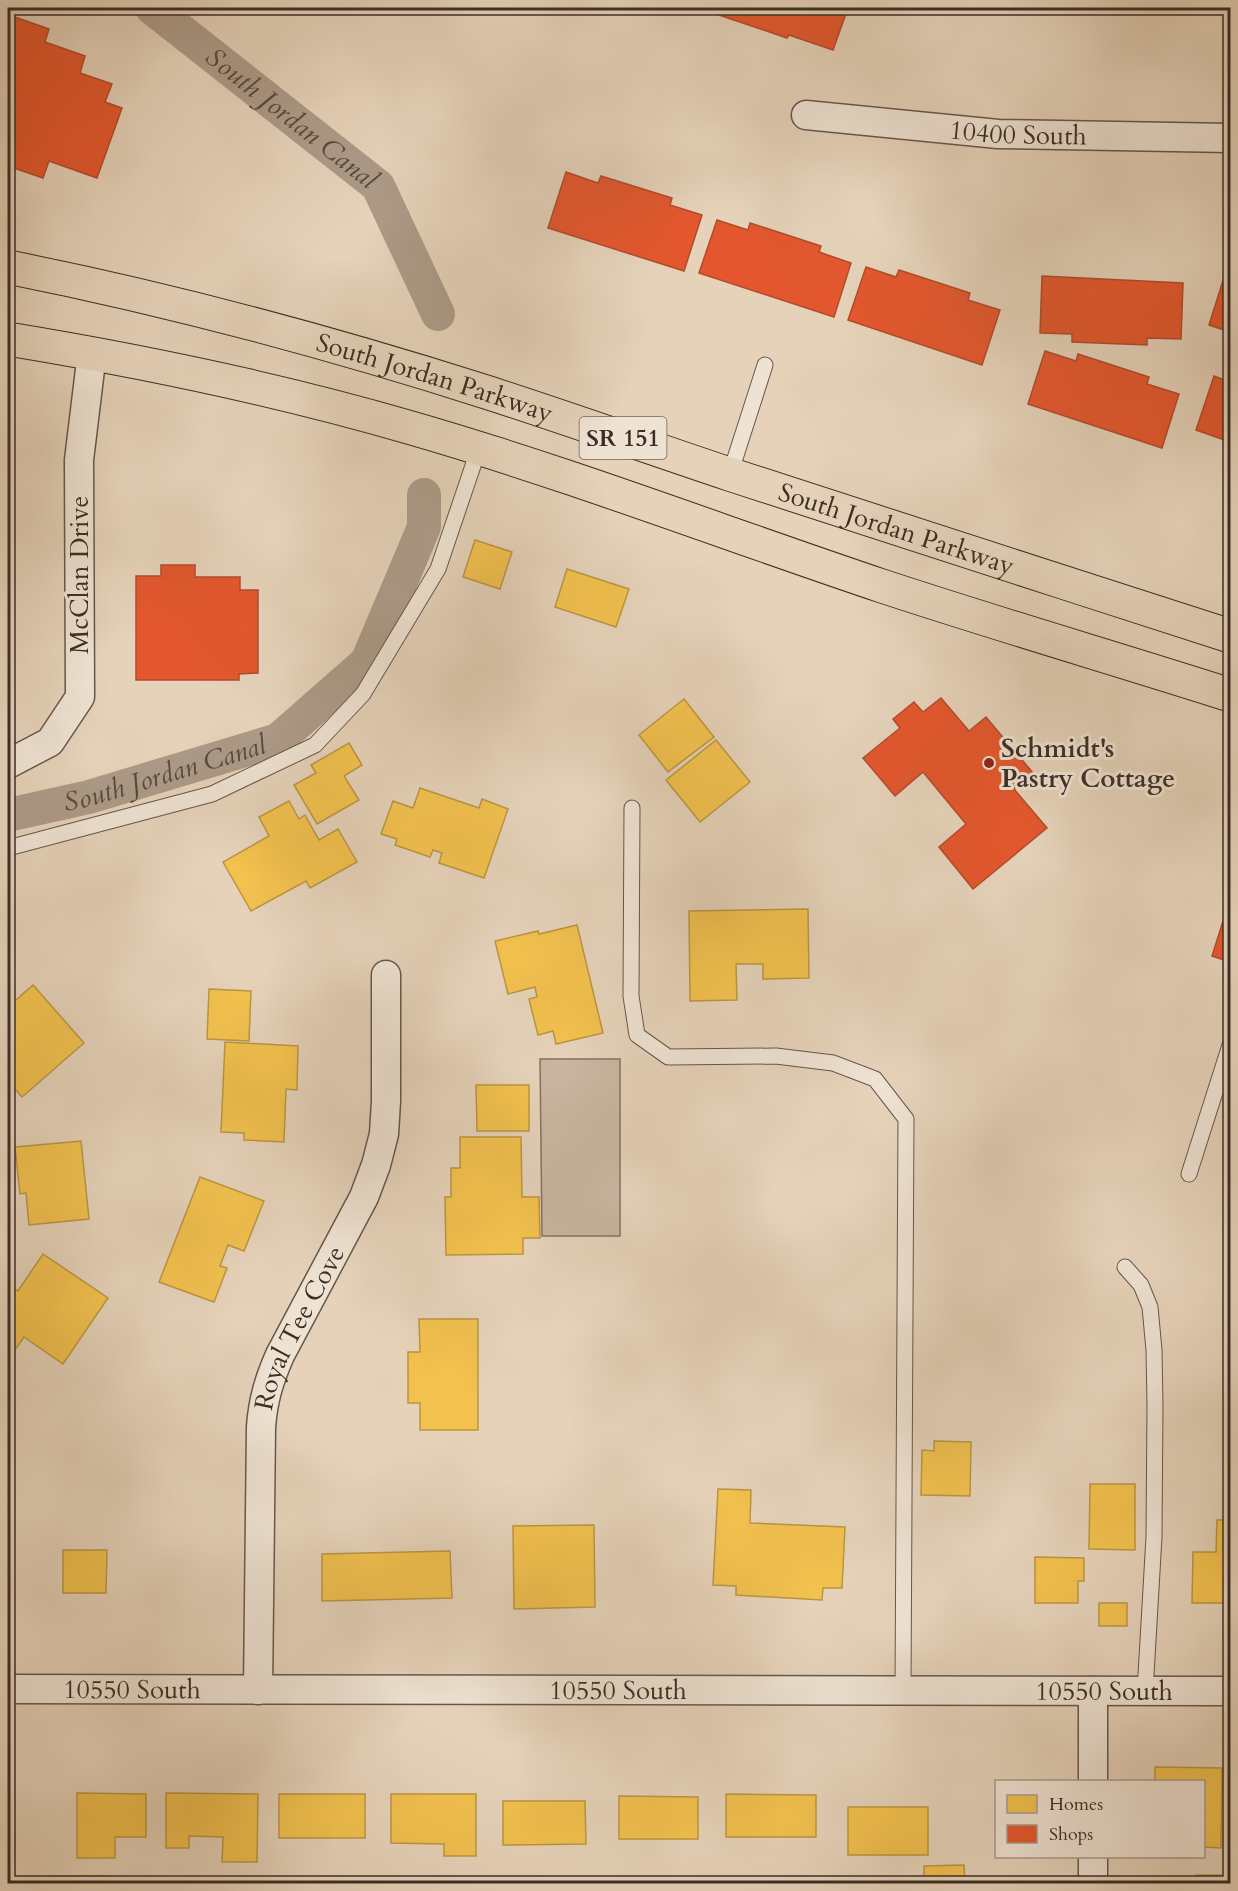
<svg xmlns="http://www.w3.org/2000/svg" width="1238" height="1891" font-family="Cardo,serif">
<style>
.green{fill:#c8b6a0;stroke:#827263;stroke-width:1.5}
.homes{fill:#f2c14e;stroke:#bb9542;stroke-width:1.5}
.shops{fill:#e4572e;stroke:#b24b2c;stroke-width:1.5}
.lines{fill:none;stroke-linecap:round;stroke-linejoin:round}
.canal{stroke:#ac9a87;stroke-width:34}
.lane-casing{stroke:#66574b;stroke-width:17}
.street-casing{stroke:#66574b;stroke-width:31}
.primary-casing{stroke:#3c2e26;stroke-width:35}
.lane{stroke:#eee2d2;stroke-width:15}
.street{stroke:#eee2d2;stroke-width:28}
.primary{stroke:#e5d2b9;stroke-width:33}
.poi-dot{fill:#8f2418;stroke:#eee2d2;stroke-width:2}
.labels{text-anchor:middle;stroke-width:6;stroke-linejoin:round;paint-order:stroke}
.shield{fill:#eee2d2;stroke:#71645a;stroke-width:1.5}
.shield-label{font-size:24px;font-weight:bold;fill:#3c2e26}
.street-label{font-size:26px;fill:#3c2e26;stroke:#eee2d2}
.poi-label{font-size:26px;font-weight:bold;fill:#3c2e26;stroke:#eee2d2;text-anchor:start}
.water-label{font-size:27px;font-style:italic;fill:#58493e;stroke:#eee2d2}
</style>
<rect width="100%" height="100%" fill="#e5d2b9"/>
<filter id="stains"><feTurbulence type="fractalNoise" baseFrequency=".00333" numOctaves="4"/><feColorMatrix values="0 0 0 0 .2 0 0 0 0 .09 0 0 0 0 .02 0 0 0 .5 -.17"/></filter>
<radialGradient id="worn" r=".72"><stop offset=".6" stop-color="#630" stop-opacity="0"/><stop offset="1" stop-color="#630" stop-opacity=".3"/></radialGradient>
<!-- green -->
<path class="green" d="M540,1059H620V1236H542Z"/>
<!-- homes -->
<g class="homes">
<path d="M475,540L512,552L500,589L463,577Z"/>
<path d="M567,569L629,589L616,627L555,607Z"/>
<path d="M684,699L714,737L668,772L639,735Z"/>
<path d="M716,740L750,782L700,822L666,780Z"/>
<path d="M349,743L362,765L344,776L359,800L317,824L294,785L316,773L311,765Z"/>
<path d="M420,788L479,808L482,799L508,809L484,878L439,863L442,853L433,850L430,857L395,845L397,839L381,834L393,801L413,808Z"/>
<path d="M289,801L299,819L305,815L319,840L338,829L357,862L310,888L306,881L251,911L223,862L269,836L259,817Z"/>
<path d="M808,909L809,978L763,979V964H736L737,1000L690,1001L689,911Z"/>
<path d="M577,925L603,1033L556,1044L553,1031L538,1035L529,999L537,997L535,987L508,994L495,941L538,931L539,934Z"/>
<path d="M33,985L84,1043L22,1097L8,1081V1007Z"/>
<path d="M209,989L251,991L249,1041L207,1039Z"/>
<path d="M225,1042L298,1046L297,1090L286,1089L284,1142L244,1140V1133L221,1132Z"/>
<path d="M476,1085H529V1131H477Z"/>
<path d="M460,1137H521L522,1197H539L540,1238H523V1254L446,1255L445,1197H451V1168H460Z"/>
<path d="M81,1141L89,1219L29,1225L26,1193L20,1194L15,1147Z"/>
<path d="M200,1177L264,1201L244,1251L228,1245L220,1266L227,1268L214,1302L159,1282Z"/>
<path d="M43,1254L108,1298L63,1364L24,1337L15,1350L8,1345V1297L14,1288L18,1291Z"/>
<path d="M419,1319H478V1430H420V1403H408V1352H420Z"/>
<path d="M934,1441L971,1442L970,1496L921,1495L922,1450L934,1451Z"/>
<path d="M1090,1484H1135V1550L1089,1549Z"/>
<path d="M718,1489L751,1490L750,1523L845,1527L842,1588H823L822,1600L736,1595V1586L713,1585Z"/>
<path d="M1217,1520H1230V1603H1192L1193,1552H1216Z"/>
<path d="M594,1525L595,1607L514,1609L513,1526Z"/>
<path d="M63,1550H107L106,1593H63Z"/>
<path d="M450,1551L452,1598L322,1601V1554Z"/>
<path d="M1035,1557L1084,1558V1581H1078V1603H1035Z"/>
<rect x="1099" y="1603" width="28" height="23"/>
<path d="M1155,1767L1222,1768L1221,1848L1204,1847V1782H1155Z"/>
<path d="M77,1793L146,1794V1837H115V1858H77Z"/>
<path d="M166,1793L258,1794L257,1862H222L223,1837L189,1836V1848H166Z"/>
<rect x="279" y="1794" width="86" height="44"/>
<path d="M391,1794H476V1856H444V1844L391,1843Z"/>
<path d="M726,1794L816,1795V1837H726Z"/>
<path d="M619,1796L698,1797V1839H619Z"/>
<path d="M503,1801H585L586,1844L503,1845Z"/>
<path d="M8,1804H10L11,1856H8Z"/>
<rect x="848" y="1807" width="80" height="48"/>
<path d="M964,1865L965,1884H924V1866Z"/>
<rect x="1196" y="1875" width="34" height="9"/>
<path d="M48,1876H109L110,1884H48Z"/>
</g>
<!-- shops -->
<g class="shops">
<path d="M713,8H848L833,50L789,35L787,38L719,15L721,10Z"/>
<path d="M12,16L49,29L45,42L85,56L80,73L112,84L105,102L122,108L97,178L49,161L43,178L8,166V28Z"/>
<path d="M566,172L598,183L601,176L672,198L670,205L702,215L684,271L548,228Z"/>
<path d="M717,220L748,230L750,223L821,246L819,252L851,263L834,317L699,273Z"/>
<path d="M866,267L896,277L899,270L970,293L968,300L1000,310L982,365L848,320Z"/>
<path d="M1226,271L1230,273V332L1209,325Z"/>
<path d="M1042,276L1183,283L1181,339L1147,338V345L1072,342V334L1040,333Z"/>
<path d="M1045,351L1076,361L1078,354L1149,377L1147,384L1179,394L1162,448L1028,404Z"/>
<path d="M1214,376L1230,382V442L1196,430Z"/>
<path d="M161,565H195V577H240V590H258V673L239,674V680H136V576H161Z"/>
<path d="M941,698L969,731L986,717L1033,773L1014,789L1047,828L973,889L939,847L966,824L923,772L895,796L863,758L900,728L893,719L914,702L923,712Z"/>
<path d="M1230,899V962L1212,956Z"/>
</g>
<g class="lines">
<!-- canal -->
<g class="canal">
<path id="s1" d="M152,8L378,186L438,314"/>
<path id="s2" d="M8,815L89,797L278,740L367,662L424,527V495"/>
</g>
<!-- lane casing -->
<g class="lane-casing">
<g id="lane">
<path d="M730,474L765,365"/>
<path d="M632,808L631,996L637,1035L668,1057L776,1056L833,1063L875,1079L906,1119L903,1692"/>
<path d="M8,848L212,794L315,745L363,694L438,569L479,448"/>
<path d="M1189,1174L1230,1045"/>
<path d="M1125,1267L1141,1285L1150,1307L1154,1350L1155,1405L1154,1537L1145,1692"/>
</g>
</g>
<!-- street casing -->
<g class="street-casing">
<g id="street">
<path id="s3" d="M806,115L998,134L1230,138"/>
<path d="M8,764L50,742L80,697L79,460L92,353"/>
<path id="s4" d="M8,1689L1230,1691"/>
<path id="s5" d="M258,1690L261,1427C263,1400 269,1380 280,1355L364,1197L376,1165L384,1134L386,1101V975"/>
<path d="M1093,1691V1782"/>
<path d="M1093,1856V1884"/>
</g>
</g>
<!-- primary casing -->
<g class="primary-casing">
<g id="primary">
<path id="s6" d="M8,267C169,299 329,342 486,392C567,418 648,447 729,474C896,529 1063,582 1230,636"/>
<path d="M8,339C142,361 277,389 408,427C568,473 724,533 882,586C997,624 1114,658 1230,695"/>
</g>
</g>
<!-- lane -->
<use href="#lane" class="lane"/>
<!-- street -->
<use href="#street" class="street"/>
<!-- primary -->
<use href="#primary" class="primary"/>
</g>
<!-- markers -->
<circle class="poi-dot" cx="989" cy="763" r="6"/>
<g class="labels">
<!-- shield labels -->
<rect class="shield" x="579.5" y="417" width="87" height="42" rx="4.5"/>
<g class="shield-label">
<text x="623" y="446">SR 151</text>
</g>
<!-- street labels -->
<g class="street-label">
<text dy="9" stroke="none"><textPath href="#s3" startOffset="213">10400 South</textPath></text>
<text dy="9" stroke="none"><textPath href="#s6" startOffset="441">South Jordan Parkway</textPath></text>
<text dy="9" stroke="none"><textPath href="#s6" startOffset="927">South Jordan Parkway</textPath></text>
<text transform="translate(79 575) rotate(-90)" y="9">McClan Drive</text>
<text dy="9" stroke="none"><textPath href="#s5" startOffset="370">Royal Tee Cove</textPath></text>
<text dy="9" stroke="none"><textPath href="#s4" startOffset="124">10550 South</textPath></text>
<text dy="9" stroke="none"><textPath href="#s4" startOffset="610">10550 South</textPath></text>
<text dy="9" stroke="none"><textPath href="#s4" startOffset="1096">10550 South</textPath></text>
</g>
<!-- poi labels -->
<g class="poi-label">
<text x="1001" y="757">Schmidt's<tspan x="1001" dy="30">Pastry Cottage</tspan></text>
</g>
<!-- water labels -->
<g class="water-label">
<text dy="9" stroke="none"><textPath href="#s1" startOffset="178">South Jordan Canal</textPath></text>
<text dy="9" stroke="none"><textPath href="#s2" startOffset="162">South Jordan Canal</textPath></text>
</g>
</g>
<!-- margin -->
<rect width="1238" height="1891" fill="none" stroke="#e5d2b9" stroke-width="30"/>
<rect x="9" y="9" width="1220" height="1873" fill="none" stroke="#3c2e26" stroke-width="3"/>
<rect x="15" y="15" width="1208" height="1861" fill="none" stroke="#3c2e26" stroke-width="1.5"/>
<!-- legend -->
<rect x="995" y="1780" width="210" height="78" fill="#eee2d2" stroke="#a79a8d" stroke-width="1.5"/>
<rect x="1007" y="1795" width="30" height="18" fill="#f2c14e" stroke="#a79a8d" stroke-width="1.5"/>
<text x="1049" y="1810" font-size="18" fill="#3c2e26">Homes</text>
<rect x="1007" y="1825" width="30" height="18" fill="#e4572e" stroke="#a79a8d" stroke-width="1.5"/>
<text x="1049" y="1840" font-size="18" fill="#3c2e26">Shops</text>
<rect width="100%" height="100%" filter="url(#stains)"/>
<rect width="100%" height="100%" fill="url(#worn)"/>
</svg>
